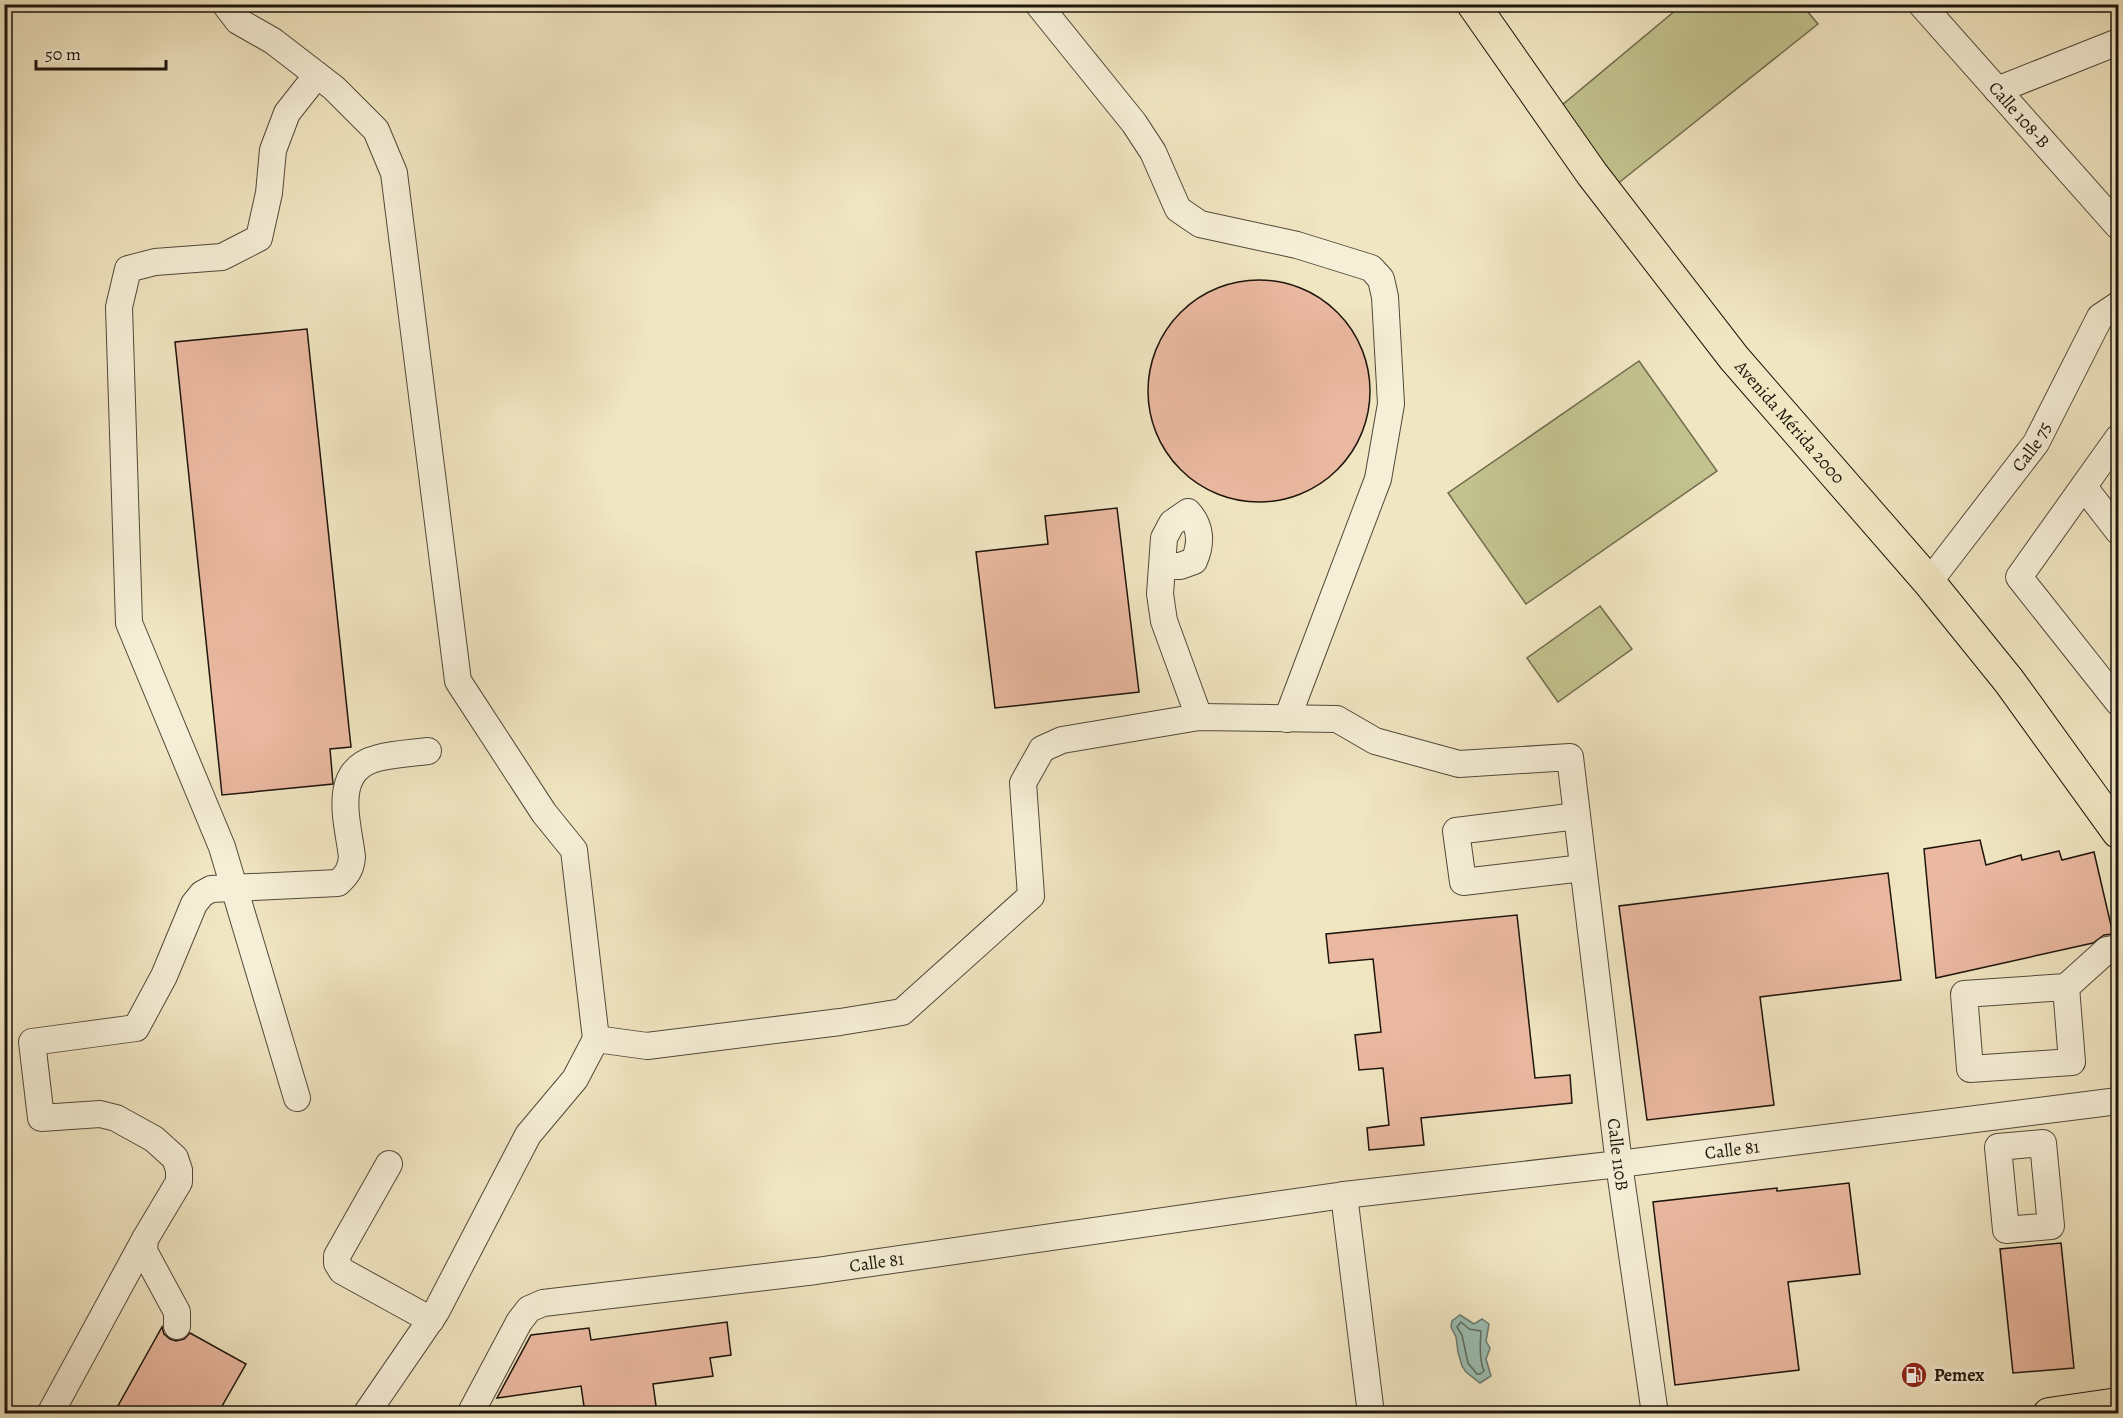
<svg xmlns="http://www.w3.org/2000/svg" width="2123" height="1418" font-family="Alegreya,serif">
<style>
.green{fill:#c2c28e;stroke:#706c4d;stroke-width:1.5}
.water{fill:#9bbfb4;stroke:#697b71;stroke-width:1.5}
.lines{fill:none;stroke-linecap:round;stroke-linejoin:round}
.shore{stroke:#5c6a60;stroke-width:1.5}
.building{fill:#ebb9a1;stroke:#1d150c;stroke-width:1.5}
.minor-casing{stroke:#52493a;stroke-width:28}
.major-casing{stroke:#1d150c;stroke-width:34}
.minor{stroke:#f6efd7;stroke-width:26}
.major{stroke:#f1e6c2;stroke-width:32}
.labels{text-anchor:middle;stroke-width:6;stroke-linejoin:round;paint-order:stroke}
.street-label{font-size:18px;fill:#1d150c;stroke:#f6efd7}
.poi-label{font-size:18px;font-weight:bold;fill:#1d150c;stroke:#f6efd7;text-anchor:start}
</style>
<rect width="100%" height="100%" fill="#f1e6c2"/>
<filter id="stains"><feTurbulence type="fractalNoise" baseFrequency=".00333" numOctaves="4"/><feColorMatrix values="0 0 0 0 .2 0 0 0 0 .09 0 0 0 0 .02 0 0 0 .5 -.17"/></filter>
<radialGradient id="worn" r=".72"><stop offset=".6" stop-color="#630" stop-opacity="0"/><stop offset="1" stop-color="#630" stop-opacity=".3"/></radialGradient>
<!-- green -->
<g class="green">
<path d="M1682,5H1802L1818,24L1616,185L1561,106Z"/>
<path d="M1639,361L1717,471L1526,604L1448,493Z"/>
<path d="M1600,606L1632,649L1558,702L1527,658Z"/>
</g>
<!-- water -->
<path class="water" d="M1460,1315L1474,1324L1482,1319L1489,1324L1486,1341L1490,1348L1486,1359L1491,1376L1480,1383L1466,1372L1462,1366L1458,1352L1456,1337L1451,1327L1452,1321Z"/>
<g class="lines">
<!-- shore -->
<path class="shore" d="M1461,1322L1469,1329L1481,1331C1480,1343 1479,1360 1484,1371L1480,1374H1477L1468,1363L1462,1335L1457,1327Z"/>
</g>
<!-- building -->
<g class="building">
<circle cx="1259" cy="391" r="111"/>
<path d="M307,329L351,747L330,749L333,784L222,795L175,342Z"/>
<path d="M1117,508L1139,692L995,708L976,552L1048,544L1045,516Z"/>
<path d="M1980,840L1986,865L2021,855L2022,860L2059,851L2062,860L2094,852L2113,934L2104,935L2093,943L1936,978L1924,849Z"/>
<path d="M1888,873L1901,980L1760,997L1774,1105L1647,1120L1619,906Z"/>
<path d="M1517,915L1535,1078L1570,1075L1572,1103L1421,1118L1424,1145L1369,1150L1367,1128L1389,1125L1383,1068L1359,1070L1355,1035L1381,1032L1373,959L1329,963L1326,934Z"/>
<path d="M1849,1183L1860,1274L1788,1282L1799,1370L1675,1385L1653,1202L1777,1188V1191Z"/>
<path d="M2061,1243L2074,1368L2013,1373L2000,1249Z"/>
<path d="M727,1322L731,1355L710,1358L713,1376L653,1384L657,1413H585L581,1386L497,1398L531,1335L589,1328L591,1340Z"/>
<path d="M162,1327L164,1334L170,1339L176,1341L184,1339L190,1333L246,1364L218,1413H114Z"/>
</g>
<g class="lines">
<!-- minor casing -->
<g class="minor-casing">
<g id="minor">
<path d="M225,4L238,21L273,41L334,88L376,130L394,173L458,681L544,813L574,850L596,1039L575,1079L528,1135L436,1312L366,1414"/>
<path d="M1038,4L1134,123L1153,152L1178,209L1200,224L1297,245L1371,268L1381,279L1385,297L1391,404L1378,479L1287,719"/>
<path id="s1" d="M1921,4L2118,226"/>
<path d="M1997,90L2118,42"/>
<path d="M2118,438L2019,577L2118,702"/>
<path d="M2084,487L2118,531"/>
<path d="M1162,566H1180L1194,561C1202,543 1201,526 1188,512L1172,523L1164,538L1160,594L1164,621L1199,717"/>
<path id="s2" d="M1929,582L2036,443L2100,317L2118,305"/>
<path d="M1577,816L1456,831L1463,882L1583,868"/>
<path d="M2066,987L2072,1062L1970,1069L1964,994Z"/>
<path d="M2066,987L2107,950L2118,948"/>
<path id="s3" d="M596,1039L647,1046L840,1022L902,1012L1031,896L1023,783L1042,749L1062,740L1199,717L1337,719L1375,741L1459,764L1570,757L1619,1164L1655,1414"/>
<path d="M297,1098L222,847L129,623L119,307L128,269L155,262L222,257L259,238L269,193L273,150L287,113L317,75"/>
<path d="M2043,1143L2051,1226L2006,1230L1998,1147Z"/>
<path d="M389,1164L337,1256V1263L342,1271L431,1320"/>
<path d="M1344,1195L1371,1414"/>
<path d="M177,1326V1312L144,1251L145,1239L179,1182V1170L175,1158L154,1139L116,1118L100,1114L41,1118L32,1042L136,1028L164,976L194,904L202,894L211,889L338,883C347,875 351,869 352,857C348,822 330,770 378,758C394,754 412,753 428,751"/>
<path d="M50,1414L145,1239"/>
<path id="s4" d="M470,1414L519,1322L529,1309L543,1303L816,1271L1344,1195L1619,1164L2118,1101"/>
</g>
</g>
<!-- major casing -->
<g class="major-casing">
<g id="major">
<path id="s5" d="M1473,4L1592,174L1734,358L1929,582L2009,681L2118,832"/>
<path d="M2049,1414L2118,1404"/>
</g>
</g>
<!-- minor -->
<use href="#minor" class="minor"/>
<!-- major -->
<use href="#major" class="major"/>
</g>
<!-- icons -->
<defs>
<g id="fuel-disc" transform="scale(1.35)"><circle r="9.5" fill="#8f2418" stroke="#f6efd7"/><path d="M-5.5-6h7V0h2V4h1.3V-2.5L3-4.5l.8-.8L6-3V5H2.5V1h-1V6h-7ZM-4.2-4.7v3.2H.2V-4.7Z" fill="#fff"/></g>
</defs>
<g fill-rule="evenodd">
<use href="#fuel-disc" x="1914" y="1375"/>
</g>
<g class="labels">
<!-- street labels -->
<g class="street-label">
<text dy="6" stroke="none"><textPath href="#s1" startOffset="148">Calle 108-B</textPath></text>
<text dy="6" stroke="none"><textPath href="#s5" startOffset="525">Avenida Mérida 2000</textPath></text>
<text dy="6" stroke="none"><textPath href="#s2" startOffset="170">Calle 75</textPath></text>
<text dy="6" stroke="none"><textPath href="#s4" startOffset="1335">Calle 81</textPath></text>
<text dy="6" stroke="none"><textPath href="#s3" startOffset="1576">Calle 110B</textPath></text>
<text dy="6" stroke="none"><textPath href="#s4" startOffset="472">Calle 81</textPath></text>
</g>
<!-- poi labels -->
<g class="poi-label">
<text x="1934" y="1381">Pemex</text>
</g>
</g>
<!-- margin -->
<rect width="2123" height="1418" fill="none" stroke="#f1e6c2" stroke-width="24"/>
<rect x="6" y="6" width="2111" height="1406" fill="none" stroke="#1d150c" stroke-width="3"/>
<rect x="12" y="12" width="2099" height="1394" fill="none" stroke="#1d150c" stroke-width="1.5"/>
<!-- scale -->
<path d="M36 60v9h130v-9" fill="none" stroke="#1d150c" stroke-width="3"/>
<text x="45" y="60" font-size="18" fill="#1d150c" stroke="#f6efd7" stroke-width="4.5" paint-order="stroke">50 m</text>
<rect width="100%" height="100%" filter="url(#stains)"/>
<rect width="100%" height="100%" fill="url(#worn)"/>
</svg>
